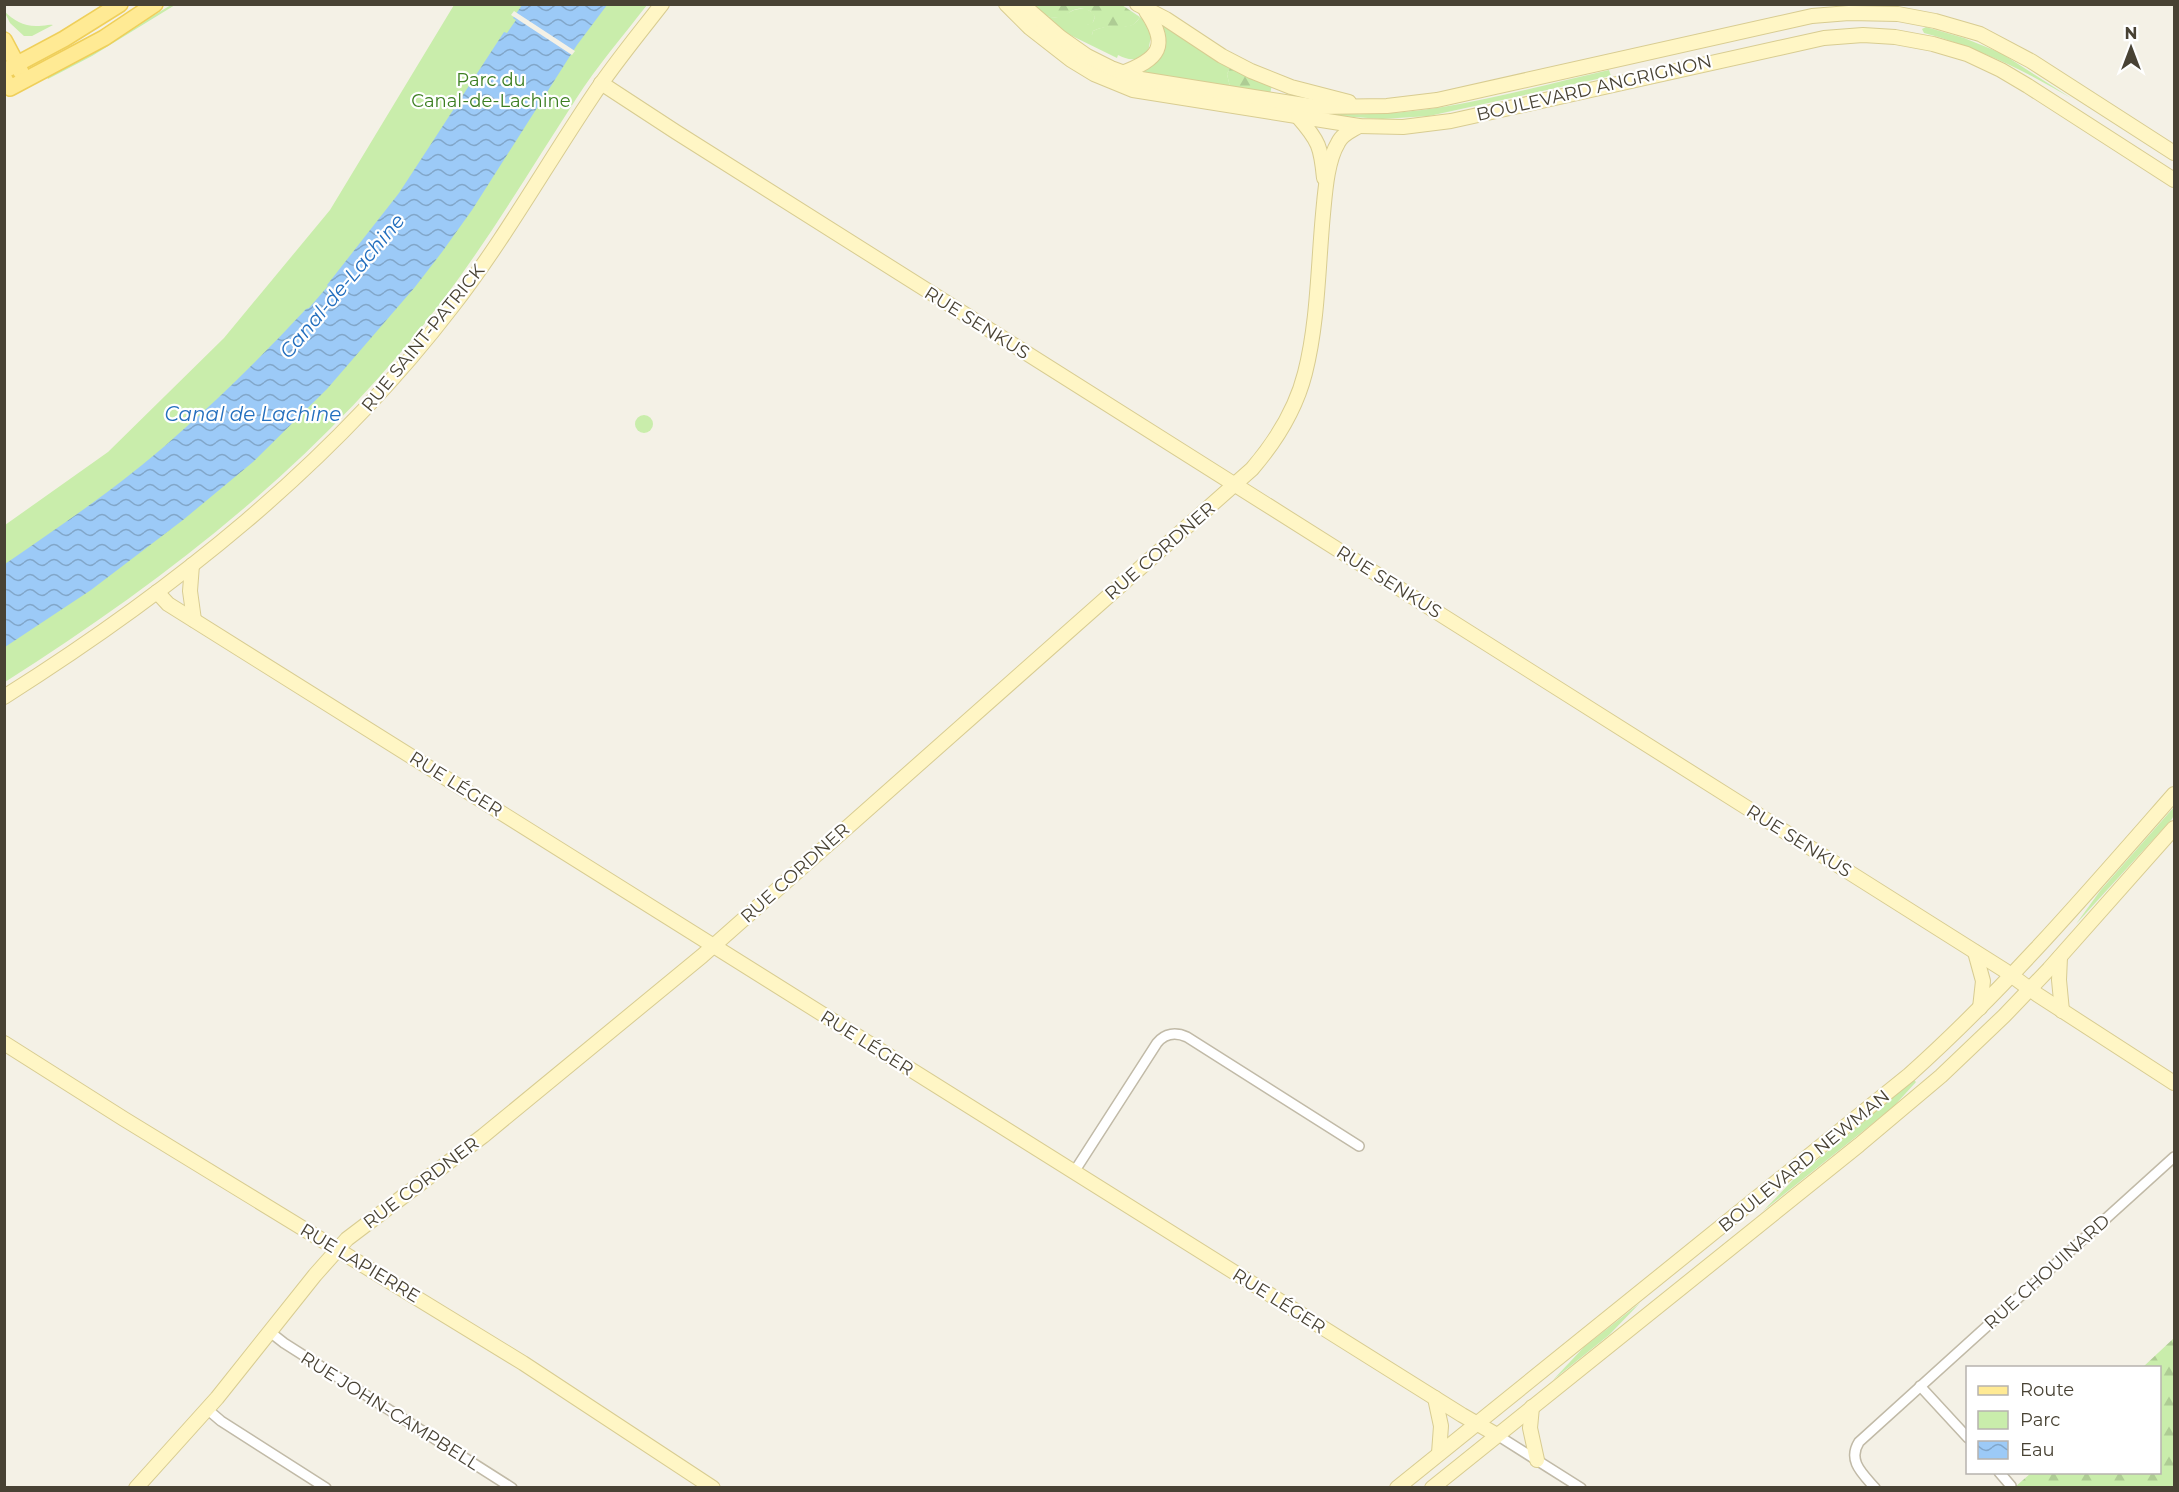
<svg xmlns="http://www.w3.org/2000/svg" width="2179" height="1492" font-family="Montserrat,sans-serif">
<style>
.green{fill:#c9edab}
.forest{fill:url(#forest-firs)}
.water{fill:url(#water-waves)}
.pier{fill:#f4f1e6}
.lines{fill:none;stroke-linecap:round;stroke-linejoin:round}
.street-casing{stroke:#c1baa7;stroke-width:12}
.secondary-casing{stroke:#d8cc91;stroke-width:16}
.primary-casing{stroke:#efcf5a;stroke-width:18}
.street{stroke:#fff;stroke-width:9}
.secondary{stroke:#fff6c5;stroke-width:14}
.primary{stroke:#ffea94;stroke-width:15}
.labels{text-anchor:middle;stroke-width:4.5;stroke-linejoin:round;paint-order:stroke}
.park-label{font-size:18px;fill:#3d7f22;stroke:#fff}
.street-label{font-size:18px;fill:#484234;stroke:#fff}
.water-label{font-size:20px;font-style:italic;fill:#236fbe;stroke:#fff}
</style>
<defs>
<pattern id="forest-firs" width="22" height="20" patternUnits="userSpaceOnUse" patternTransform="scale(1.5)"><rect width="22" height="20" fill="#c9edab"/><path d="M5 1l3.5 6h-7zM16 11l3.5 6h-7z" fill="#aecc94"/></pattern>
<pattern id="water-waves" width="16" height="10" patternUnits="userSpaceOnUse" patternTransform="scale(1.5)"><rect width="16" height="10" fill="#9ccaf7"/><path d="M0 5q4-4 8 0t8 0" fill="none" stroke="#81a6c9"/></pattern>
</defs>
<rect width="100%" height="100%" fill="#f4f1e6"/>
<!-- green -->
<g class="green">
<path d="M171,5H175L92,56L48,79L47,77L88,55Z"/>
<path d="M454,5H647C623,36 597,66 576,99C532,167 491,236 442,301C324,457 169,578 5,682V525L108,452L224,338L330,210Z"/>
<path d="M1085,8L1093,13L1095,17L1092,24L1087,25L1092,35L1093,31C1099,28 1106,26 1113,26C1126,25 1132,30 1140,17L1148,24L1147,26L1151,36L1148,52C1139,61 1129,61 1118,55L1117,58L1064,32L1043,16L1058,18L1074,10Z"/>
<path d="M4,11C14,21 25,27 39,26C44,26 49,24 53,25L32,36H24L10,23Z"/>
<path d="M1164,23L1231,66L1227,74L1230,87L1144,75L1143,71C1163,61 1168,45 1161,25Z"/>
<path d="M1926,27L1964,38L2001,53L2071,98C2025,71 1977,47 1924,33L1922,29Z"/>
<path d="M1609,70L1611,76L1429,116L1382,119L1326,115L1327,113C1422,121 1516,91 1609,70Z"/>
<circle cx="644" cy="424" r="9"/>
<path d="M2174,807V815L2172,819L2076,924L2100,891Z"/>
<path d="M1914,1080L1916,1082L1894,1106L1872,1124L1763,1211L1793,1180Z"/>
<path d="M1640,1303L1609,1335L1553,1380L1584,1347Z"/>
</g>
<!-- forest -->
<g class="forest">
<path d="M1031,5H1122L1140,17C1131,31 1126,25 1113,26C1106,27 1099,28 1093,31L1092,35L1084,31L1087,25L1093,22L1095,17C1088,4 1071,7 1064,18C1047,18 1043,16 1031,5Z"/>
<path d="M1231,66L1272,85L1270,94L1230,87L1227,74Z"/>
<path d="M2174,1338V1487H2015L2031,1473L2160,1472V1368L2143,1367Z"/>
</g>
<!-- water -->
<path class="water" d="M522,5H607L577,45L472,210L442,252L415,287L327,389L253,462L183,520L91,590L5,647V564C63,524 123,484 176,436C222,396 265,353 306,309L309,308L328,286L327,285L399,193L504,32L507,33L516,20L513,18Z"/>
<!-- pier -->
<path class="pier" d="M514,11L575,51L572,55L511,15Z"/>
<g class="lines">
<!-- street casing -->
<g class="street-casing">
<g id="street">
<path d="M1074,1172L1157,1043C1165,1033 1176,1032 1187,1037L1359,1146"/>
<path d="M270,1332L284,1343L512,1488"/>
<path d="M1920,1386L1968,1438"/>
<path d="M207,1409L221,1421L326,1488"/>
<path d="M1497,1435L1581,1488"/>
<path d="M1999,1472L2011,1486"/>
<path d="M1875,1488C1863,1474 1847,1461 1859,1442L2174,1157"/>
</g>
</g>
<!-- secondary casing -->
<g class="secondary-casing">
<g id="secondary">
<path d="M1006,4L1030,28L1071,60L1094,74L1133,90L1359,126L1403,127L1451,121L1824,38L1863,35L1895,37L1933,44L1967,54L2001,70L2028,86L2174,180"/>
<path d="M1022,4L1060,37L1087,56L1111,68L1141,79L1317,107L1387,106L1437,100L1812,16L1849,13L1898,14L1935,21L1980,34L2031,61L2174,153"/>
<path d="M1137,4L1166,19L1222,56L1251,71L1291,87L1349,102"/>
<path d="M1122,73C1159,59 1170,46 1146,11"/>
<path d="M601,83L676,132L2004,970L2038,995L2174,1083"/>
<path d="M1298,117C1319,141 1321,147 1324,178"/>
<path d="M192,565L190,591L194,620"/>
<path d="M157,592L168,604L1462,1415L1497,1435"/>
<path d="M4,697C173,590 330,466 452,307C504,240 545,167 592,97C613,65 638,35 662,4"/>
<path d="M1975,952L1983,981L1980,1008"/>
<path d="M2060,957L2059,980L2062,1011"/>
<path d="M4,1043L124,1119L523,1363L713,1488"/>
<path d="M1435,1398L1441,1426L1439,1453"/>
<path d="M1532,1407L1530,1428L1537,1460"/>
<path d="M136,1488L217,1398L315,1275L347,1239L483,1136L702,956L1252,469C1276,441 1296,409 1305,373C1318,322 1318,267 1323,214C1325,193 1327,161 1338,143C1342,134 1351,131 1359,126"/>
<path d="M1397,1488L1909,1075C2005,989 2089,891 2174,794"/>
<path d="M1432,1488L1859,1145L1941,1076L2004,1016L2049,969L2174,828"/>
</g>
</g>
<!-- primary casing -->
<g class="primary-casing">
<g id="primary">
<path d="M4,40L21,72"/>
<path d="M4,71L64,39L120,4"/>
<path d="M4,78L10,88L104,38L155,4"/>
</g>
</g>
<!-- street -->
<use href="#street" class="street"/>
<!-- secondary -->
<use href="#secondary" class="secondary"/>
<!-- primary -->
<use href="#primary" class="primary"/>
</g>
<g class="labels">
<!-- park labels -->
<g class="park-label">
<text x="491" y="86">Parc du<tspan x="491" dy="21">Canal-de-Lachine</tspan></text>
</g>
<!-- street labels -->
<g class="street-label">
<text transform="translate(1594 88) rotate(-13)" y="6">BOULEVARD ANGRIGNON</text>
<text transform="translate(977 323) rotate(32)" y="6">RUE SENKUS</text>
<text transform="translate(423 338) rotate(-51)" y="6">RUE SAINT-PATRICK</text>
<text transform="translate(1160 551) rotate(-41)" y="6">RUE CORDNER</text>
<text transform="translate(1389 582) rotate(32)" y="6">RUE SENKUS</text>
<text transform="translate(456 784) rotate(32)" y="6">RUE LÉGER</text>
<text transform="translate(1799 841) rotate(32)" y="6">RUE SENKUS</text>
<text transform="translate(795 873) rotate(-42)" y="6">RUE CORDNER</text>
<text transform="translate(867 1043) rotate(32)" y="6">RUE LÉGER</text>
<text transform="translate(1804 1161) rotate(-39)" y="6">BOULEVARD NEWMAN</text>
<text transform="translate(421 1183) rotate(-37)" y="6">RUE CORDNER</text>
<text transform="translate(360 1263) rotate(31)" y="6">RUE LAPIERRE</text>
<text transform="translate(2047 1272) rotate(-42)" y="6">RUE CHOUINARD</text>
<text transform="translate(1279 1301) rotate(32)" y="6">RUE LÉGER</text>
<text transform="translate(390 1411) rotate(32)" y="6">RUE JOHN-CAMPBELL</text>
</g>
<!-- water labels -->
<g class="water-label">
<text transform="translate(342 286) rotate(-50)" y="7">Canal-de-Lachine</text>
<text x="253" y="421">Canal de Lachine</text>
</g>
</g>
<!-- border -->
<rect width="2179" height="1492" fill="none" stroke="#484234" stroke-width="12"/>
<!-- legend -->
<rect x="1966" y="1366" width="195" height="108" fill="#ffffff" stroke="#b6b3ae" stroke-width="1.5"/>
<rect x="1978" y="1386" width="30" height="9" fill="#ffea94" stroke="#b6b3ae" stroke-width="1.5"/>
<text x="2020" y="1396" font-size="18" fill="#484234">Route</text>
<rect x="1978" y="1411" width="30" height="18" fill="#c9edab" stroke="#b6b3ae" stroke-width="1.5"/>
<text x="2020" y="1426" font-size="18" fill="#484234">Parc</text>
<rect x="1978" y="1441" width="30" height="18" fill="url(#water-waves)" stroke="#b6b3ae" stroke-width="1.5"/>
<text x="2020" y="1456" font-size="18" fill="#484234">Eau</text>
<!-- north arrow -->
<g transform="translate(2131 48)" stroke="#ffffff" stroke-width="4.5" paint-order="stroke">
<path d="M0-4.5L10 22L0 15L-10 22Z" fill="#484234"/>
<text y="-9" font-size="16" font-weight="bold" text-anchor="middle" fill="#484234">N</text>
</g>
</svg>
